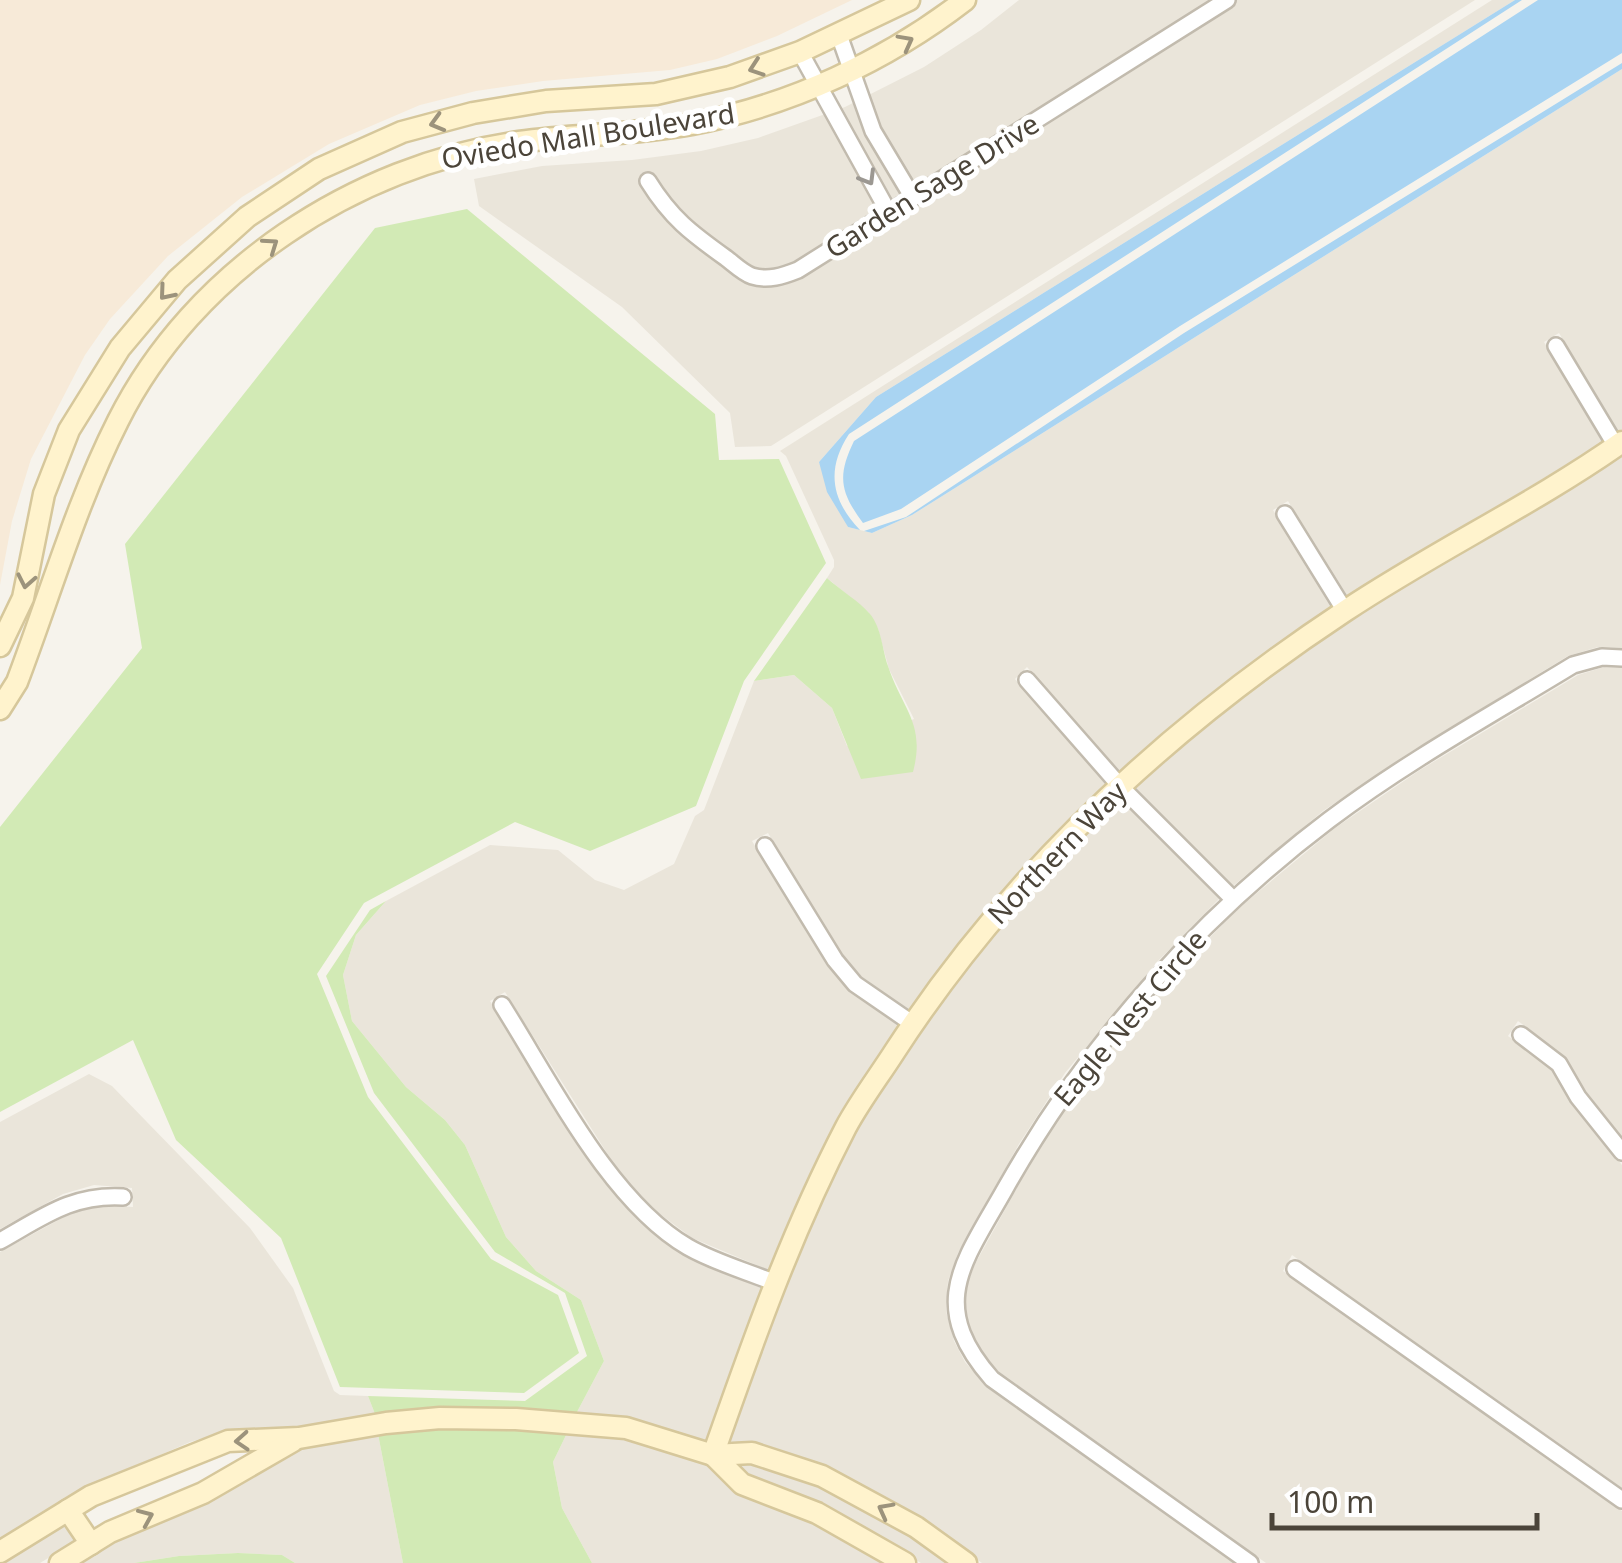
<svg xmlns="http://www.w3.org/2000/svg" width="1622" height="1563" font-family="'Noto Sans',sans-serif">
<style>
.residential{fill:#eae5da}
.commercial{fill:#f7ead8}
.green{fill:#d2eab5}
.water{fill:#a9d4f2}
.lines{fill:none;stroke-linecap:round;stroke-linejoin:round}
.street-casing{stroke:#c2bbae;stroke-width:20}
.secondary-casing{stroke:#d6c79b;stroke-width:25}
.street{stroke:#fff;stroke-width:15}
.secondary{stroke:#fff3cd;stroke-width:20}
.oneway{stroke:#9c937c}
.oneway2{stroke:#9c9892}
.labels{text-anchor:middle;stroke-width:10;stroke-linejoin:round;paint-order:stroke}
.street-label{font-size:28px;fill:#4b4439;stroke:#fff}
</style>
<rect width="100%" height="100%" fill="#f6f3ec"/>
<!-- residential -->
<g class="residential">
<path d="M1019,0H1475L771,446L735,447L730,413L622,307L479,206L474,179L542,166L632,160L701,151L758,138L845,107L924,67L981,30Z"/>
<path d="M1492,0H1515L876,397L819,462L848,527L872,533L912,515L1622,69V429L1618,432L1559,333L1544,342L1603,442L1347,598L1288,501L1273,510L1332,607L1170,727L1120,772L1027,667L1015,679L1107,785L1036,854L972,926L910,1011L861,976L842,955L768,833L752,841L828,967L851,992L899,1026L840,1118L768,1270L692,1238L652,1208L617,1169L505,992L490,1001L602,1180L639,1222L686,1257L761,1288L707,1443L628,1418L577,1412L604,1361L581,1300L536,1271L506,1237L465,1145L445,1120L406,1087L352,1021L343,975L356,935L386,901L490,845L558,850L595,880L624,890L674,864L695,816L704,810L754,681L794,675L832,708L847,746L914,719L889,669L878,629L868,612L827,578L834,567V560L786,456L780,451Z"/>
<path d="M1622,455V648L1598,647L1568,656L1409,753L1323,811L1233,886L1134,787L1182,744L1350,620Z"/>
<path d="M1604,667L1622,668V1139L1585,1092L1564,1056L1518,1021L1508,1036L1553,1070L1571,1103L1622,1165V1488L1292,1255L1283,1271L1622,1511V1563H1266L998,1371L979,1350L965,1313L966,1288L975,1264L1035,1155L1081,1085L1172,976L1240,907L1335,828L1420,770L1578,675Z"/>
<path d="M1121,799L1219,899L1158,961L1065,1073L1019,1144L958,1253L948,1281L946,1311L954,1341L965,1362L987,1387L1234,1563H982L920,1519L727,1445L782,1287L856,1129L921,1031L986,940L1049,869Z"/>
<path d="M89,1074L112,1086L250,1228L293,1288L334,1391L340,1395L368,1396L375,1414L295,1428L227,1431L190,1442L87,1487L0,1539V1252L73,1212L97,1205L133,1207L132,1188L94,1185L63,1194L0,1229V1122Z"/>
<path d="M568,1431L626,1438L705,1463L739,1494L814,1522L887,1563H592L562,1508L553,1462Z"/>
<path d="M378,1434L403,1563H295L282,1555L238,1553L179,1556L134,1563H79L115,1541L208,1501L302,1448Z"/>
<path d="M751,1463L819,1486L912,1536L950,1563H921L820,1504L746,1476L735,1464Z"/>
<path d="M66,1523L78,1540L40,1563H1Z"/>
</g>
<!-- commercial -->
<path class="commercial" d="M0,0H852L777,36L717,59L670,70L543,81L476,91L420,105L329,144L242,197L168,256L110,319L85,355L31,459L12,521L0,585Z"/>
<!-- green -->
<g class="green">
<path d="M467,209L715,414L719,460L779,459L826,563L744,681L696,806L590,851L515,822L364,903L317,974L368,1097L491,1259L558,1295L579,1353L524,1393L340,1387L281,1238L176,1140L133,1040L0,1112V827L142,648L125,544L375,228Z"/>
<path d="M827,578C840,590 859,601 870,614C882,629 882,649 888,666C902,709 926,723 913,772L861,779L832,708L794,675L754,681Z"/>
<path d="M386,901L356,935L343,975L352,1021L406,1087L445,1120L465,1145L506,1237L536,1271L581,1300L604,1361L577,1412L447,1408L375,1414L368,1396L525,1401L587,1356L565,1293L495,1252L374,1093L326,976L370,910Z"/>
<path d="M441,1429L568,1431L553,1462L562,1508L592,1563H403L378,1434Z"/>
<path d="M238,1553L282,1555L295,1563H134L179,1556Z"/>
</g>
<!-- water -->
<g class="water">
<path d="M1515,0H1522L849,434C826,469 831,500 860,530L848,527L827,492L819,462L876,397Z"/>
<path d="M1538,0H1622V53L1180,326L901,509L863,523C840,492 837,476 854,441Z"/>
<path d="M1622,63V69L912,515L872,533L864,531L906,517L1184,333Z"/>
</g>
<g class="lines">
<!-- street casing -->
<g class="street-casing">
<g id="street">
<path d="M839,35L873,131L913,198"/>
<path d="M800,52L889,213"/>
<path d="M648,181C671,218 691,233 726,258C734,264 743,273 752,276C768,281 783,276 798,270L1227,0"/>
<path d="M1556,346L1616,446"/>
<path d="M1285,514L1345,611"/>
<path d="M1027,680L1120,786L1233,899"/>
<path d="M765,846L835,960L855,984L913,1024"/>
<path d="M502,1005C551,1082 609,1201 688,1247C714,1262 746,1271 773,1282"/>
<path d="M1521,1035L1559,1064L1578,1097L1622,1152"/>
<path d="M0,1241C43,1217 72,1194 123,1197"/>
<path d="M1295,1269L1622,1500"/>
<path d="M1250,1563L992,1379C926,1304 964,1262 1005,1189C1086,1045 1198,919 1329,820C1406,762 1491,715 1573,665L1602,657L1622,658"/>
</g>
</g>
<!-- secondary casing -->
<g class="secondary-casing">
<g id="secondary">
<path d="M0,646L23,598L44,494L69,430L120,348L177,280L247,217L319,169L402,132L473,113L546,101L656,94L730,77L800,52L909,0"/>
<path d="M0,709L17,682C50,595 76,504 118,421C193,271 355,165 519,142C576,134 636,135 692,124C791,105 886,61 965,0"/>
<path d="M713,1455C753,1341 790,1235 846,1127C860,1101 879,1076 895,1051C1011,873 1168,728 1345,611C1435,551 1534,504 1622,442"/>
<path d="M713,1455L742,1484L817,1513L905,1563"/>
<path d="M68,1510L91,1544"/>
<path d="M0,1552L91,1496L228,1441L299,1438L386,1423L440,1418L516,1419L626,1428L713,1455L752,1453L822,1476L916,1527L966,1563"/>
<path d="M60,1563L110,1532L203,1493L293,1441"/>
</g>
</g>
<!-- street -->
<use href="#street" class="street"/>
<!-- secondary -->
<use href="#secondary" class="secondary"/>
</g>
<!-- one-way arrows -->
<defs><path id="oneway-chevron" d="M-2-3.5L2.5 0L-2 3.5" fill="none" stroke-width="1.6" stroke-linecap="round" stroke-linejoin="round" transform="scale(2.5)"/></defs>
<g class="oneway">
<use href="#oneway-chevron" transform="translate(906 42) rotate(-28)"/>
<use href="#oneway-chevron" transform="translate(756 68) rotate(161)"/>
<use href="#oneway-chevron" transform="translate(437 123) rotate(164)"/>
<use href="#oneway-chevron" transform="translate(271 245) rotate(-35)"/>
<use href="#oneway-chevron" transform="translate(166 293) rotate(130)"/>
<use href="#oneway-chevron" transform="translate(26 581) rotate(101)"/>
<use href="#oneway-chevron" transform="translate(242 1441) rotate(176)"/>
<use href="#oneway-chevron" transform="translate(885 1510) rotate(-152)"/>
<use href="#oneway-chevron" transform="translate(146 1517) rotate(-23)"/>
</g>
<use class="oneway2" href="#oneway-chevron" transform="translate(868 178) rotate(59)"/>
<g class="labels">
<!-- street labels -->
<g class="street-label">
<text transform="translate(588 136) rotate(-9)" y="10">Oviedo Mall Boulevard</text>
<text transform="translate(932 186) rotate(-32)" y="10">Garden Sage Drive</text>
<text transform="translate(1057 853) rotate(-46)" y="10">Northern Way</text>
<text transform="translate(1130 1018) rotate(-50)" y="10">Eagle Nest Circle</text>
</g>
</g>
<!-- scale -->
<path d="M1272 1513v15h265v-15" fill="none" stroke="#4b4439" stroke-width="5"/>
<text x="1287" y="1513" font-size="30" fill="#4b4439" stroke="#ffffff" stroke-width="8" paint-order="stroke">100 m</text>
</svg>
